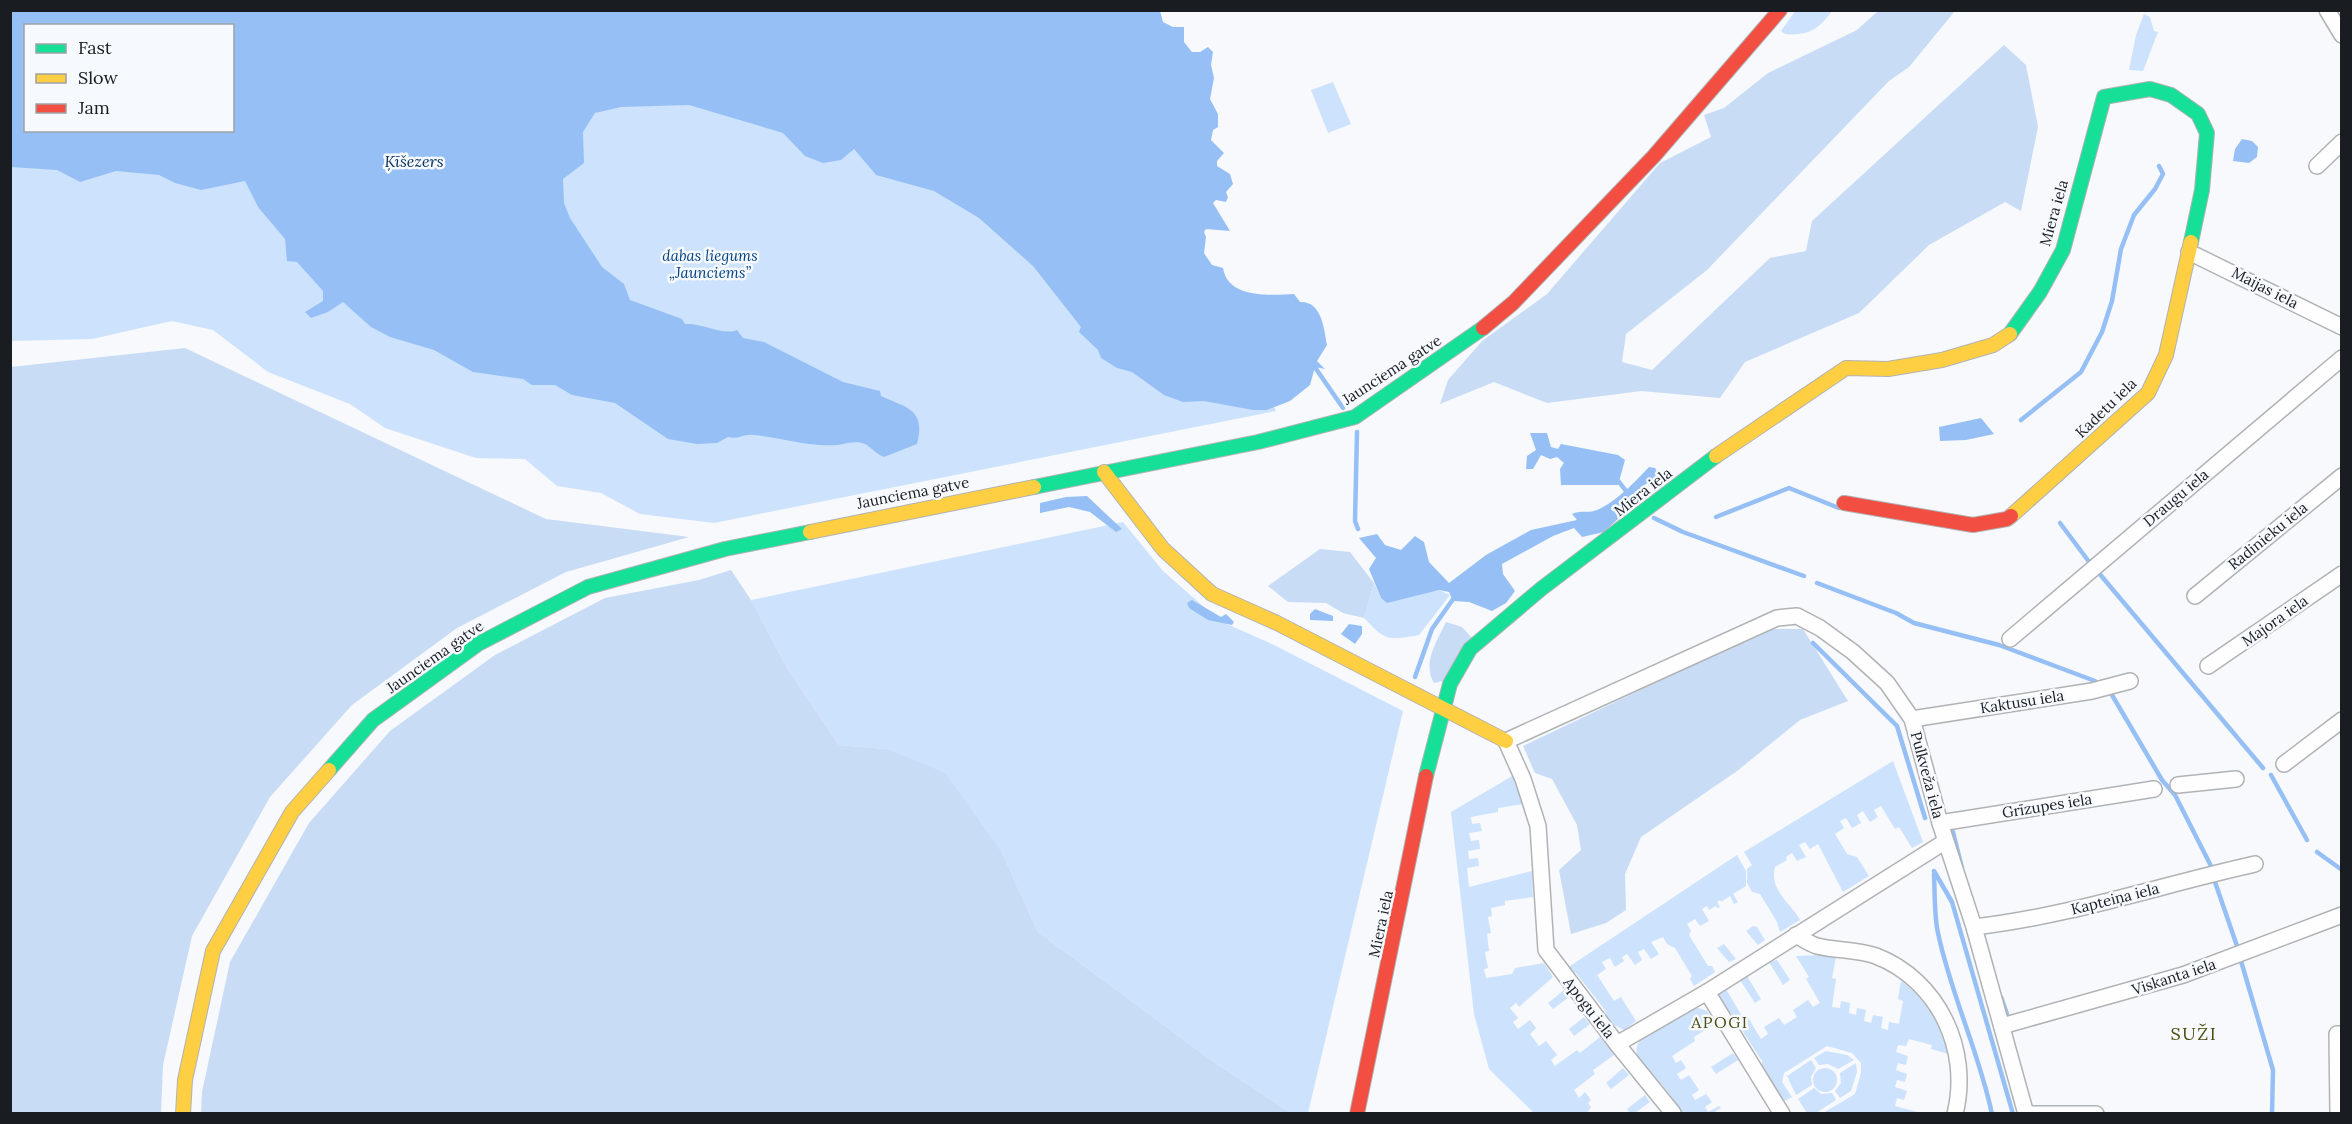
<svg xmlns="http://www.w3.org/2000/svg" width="2352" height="1124" font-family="Lora,serif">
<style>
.green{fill:#cde2fc}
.forest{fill:#c8dcf6}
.water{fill:#96c0f5;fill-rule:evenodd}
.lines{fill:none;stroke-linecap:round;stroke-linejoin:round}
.stream{stroke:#96c0f5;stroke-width:4.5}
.street-casing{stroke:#b0b2b4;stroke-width:18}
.fast-casing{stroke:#b0b2b4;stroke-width:16}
.slow-casing{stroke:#b0b2b4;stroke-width:16}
.jam-casing{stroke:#b0b2b4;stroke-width:16}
.street{stroke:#fefeff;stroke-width:15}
.fast{stroke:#16e098;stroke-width:14}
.slow{stroke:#ffcf43;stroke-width:14}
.jam{stroke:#f24e42;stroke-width:14}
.labels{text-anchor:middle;stroke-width:5;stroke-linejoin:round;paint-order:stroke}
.street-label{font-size:15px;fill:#191c20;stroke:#f6f9fd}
.park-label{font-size:15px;font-style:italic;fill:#014384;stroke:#f6f9fd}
.water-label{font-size:16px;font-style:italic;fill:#073260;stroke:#f6f9fd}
.neighbourhood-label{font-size:16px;letter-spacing:1.5px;fill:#4e4d0f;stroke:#f6f9fd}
.quarter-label{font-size:18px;letter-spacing:1.5px;fill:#4e4d0f;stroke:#f6f9fd}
</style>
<rect width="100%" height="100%" fill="#f7f9fc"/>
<!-- green -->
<g class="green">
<path d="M1796,10H1832V11C1819,29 1808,36 1785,34L1781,31Z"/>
<path d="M912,11L1252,360L1276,411L714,523L640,514L601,493L557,486L525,459L476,458L385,428L350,404L268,372L213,330L172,321L92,339L11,341L10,22L26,26V130H232Z"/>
<path d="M2144,14L2150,17L2154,31L2158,32L2143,71L2129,70L2136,35Z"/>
<path d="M1333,82L1351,124L1328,133L1311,90Z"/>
<path d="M1123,522L1163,571L1220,621L1272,644L1403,711L1308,1113H1291L1215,1063L1038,932L1002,853L887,749L839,745L788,670L751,600Z"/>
<path d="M1374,583L1381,598L1439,590L1450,595L1419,635C1387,640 1387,642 1364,618Z"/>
<path d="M1893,761L1923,842L1912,848L1899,827L1895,829L1881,806L1874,810L1878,817L1870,822L1863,811L1857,815L1861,823L1852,828L1846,818L1840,821L1844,828L1835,834L1847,854L1857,857L1869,876L1843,892L1818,844L1810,849L1805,842L1799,845L1806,857L1797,861L1792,853L1786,857L1787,860L1775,867C1769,891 1791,903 1800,920L1780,932L1777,922L1760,894L1752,892L1747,883V869L1752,865L1744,852Z"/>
<path d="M1514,775L1523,804L1498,808V812L1471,817L1472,824L1480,823L1482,831L1469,833L1471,841L1479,840L1480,849L1468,851L1469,859L1478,858L1479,866L1467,868L1469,887L1532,871L1533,897L1505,901V905L1491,908L1492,916L1488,917L1491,933L1487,934L1489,951L1485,952L1488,968L1484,969L1486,978L1512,974L1515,968L1544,963L1553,977L1519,1007L1516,1003L1510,1008L1518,1018L1513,1022L1518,1029L1530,1020L1536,1028L1530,1034L1539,1046L1546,1041L1557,1055L1551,1060L1555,1066L1577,1050L1580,1053L1600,1037L1614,1055L1593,1070L1595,1074L1574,1090L1579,1098L1585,1092L1591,1100L1588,1103L1591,1107L1587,1113H1534L1489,1069L1474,1014L1451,812Z"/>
<path d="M1737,855L1746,871V886L1733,894L1738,902L1734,904L1730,896L1721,902L1720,900L1717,902L1720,907L1717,908L1716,906L1709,910L1707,906L1702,909L1709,921L1700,926L1695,919L1687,924L1691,931L1689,935L1708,966H1712L1715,972L1694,986L1690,979L1692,976L1675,948L1667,944L1663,937L1651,942L1659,954L1651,959L1644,949L1638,952L1642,960L1635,965L1627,954L1622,957L1624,961L1615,967L1610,958L1602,962L1606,969L1597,975L1614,1001L1621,997L1636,1021L1624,1030L1608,1022L1605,1010L1576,973L1569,972L1570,966Z"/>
<path d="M1753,926L1757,927L1765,940L1758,945L1746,931Z"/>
<path d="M1724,944L1736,959L1729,962L1717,948Z"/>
<path d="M1818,955L1836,957L1832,978L1836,979L1832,1007L1840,1008L1841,1001L1850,1003L1849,1013L1856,1015L1857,1008L1866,1010L1864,1021L1871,1023L1873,1015L1883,1017L1881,1028L1888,1030L1889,1022L1899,1024L1903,1001L1898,999L1901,981C1924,997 1945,1025 1948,1054L1931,1049L1932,1045L1909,1039L1906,1046L1898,1045L1896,1052L1908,1056L1906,1065L1898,1063L1896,1070L1907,1074L1905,1082L1897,1080L1895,1087L1907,1091L1904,1100L1897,1098L1895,1106L1921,1113H1823L1855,1094L1861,1073V1063L1852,1053L1827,1046L1784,1073L1782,1082L1792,1097L1783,1102L1762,1070V1061L1731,1013L1724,1009L1718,995L1726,989L1743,1018L1747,1016L1761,1039L1768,1034L1764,1027L1779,1018L1784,1025L1797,1017L1793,1010L1808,1000L1813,1007L1820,1003L1806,979L1809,977L1796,956Z"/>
<path d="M1777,960L1790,980L1783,985L1769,962Z"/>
<path d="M1747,976L1761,999L1755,1003L1740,980Z"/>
<path d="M1564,990L1569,997L1553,1009L1548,1003Z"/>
<path d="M1693,1006L1707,1011L1715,1024L1694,1037L1695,1041L1672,1056L1676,1063L1681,1060L1686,1068L1677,1074L1681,1080L1689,1075L1699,1090L1692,1095L1695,1100L1706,1094L1712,1102L1705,1107L1708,1112L1719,1106L1721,1108L1713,1113H1681C1676,1101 1666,1089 1657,1079C1646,1066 1626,1055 1643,1037Z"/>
<path d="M1584,1017L1590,1024L1574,1036L1569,1029Z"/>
<path d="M1826,1051L1847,1055L1854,1060L1838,1069L1828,1064L1819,1065L1814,1058Z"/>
<path d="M1733,1053L1738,1060L1716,1074L1711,1067Z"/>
<path d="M1811,1060L1816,1068L1811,1077L1812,1085L1796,1095L1787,1076Z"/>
<path d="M1856,1063L1857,1072L1851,1091L1840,1098L1835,1091L1841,1083L1840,1073Z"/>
<path d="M1623,1068L1629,1075L1611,1089L1606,1083Z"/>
<circle cx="1825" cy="1080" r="12"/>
<path d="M1814,1088L1821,1094L1832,1093L1836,1100L1816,1113H1807L1798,1099Z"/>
<path d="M1645,1095L1650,1102L1635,1113H1630L1627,1109Z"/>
</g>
<!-- forest -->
<g class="forest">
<path d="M1878,11H1955L1909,67L1889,81L1707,270L1626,334L1622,362L1652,370L1770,258L1806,251L1812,221L2004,45L2026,65L2038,127L2021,211L2005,202L1929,245L1859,313L1745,362L1720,398L1641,391L1547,403L1494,382L1440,404L1448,380L1482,341L1547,294L1660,163L1711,137L1704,115L1724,108L1768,73L1857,30Z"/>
<path d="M185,348L546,519L689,537L566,572L457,628L352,705L270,797L192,936L163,1065L161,1113H11V367Z"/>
<path d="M1320,549L1350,552L1374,583L1364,618L1343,613L1326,603L1288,602L1268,586Z"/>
<path d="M731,570L751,600L788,670L839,745L887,749L945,773L1002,853L1038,932L1215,1063L1291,1113H201L202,1092L230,962L309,823L390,731L495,655L605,598L699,580Z"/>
<path d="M1446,622L1462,627L1472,638L1443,681L1434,683C1422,663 1437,641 1446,622Z"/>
<path d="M1768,629H1803L1848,701L1800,720L1737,771L1641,837L1625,874L1626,910L1606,923L1571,934L1559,870L1581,850L1577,825L1552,779L1535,773L1523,746Z"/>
</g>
<!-- water -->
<g class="water">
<path d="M11,10L1160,11L1163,22L1173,27H1184V42L1192,52H1200L1208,47L1213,52L1211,65L1214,78L1210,99L1218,114V127L1213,130L1211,140L1224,153L1217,161V166L1230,174L1233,184L1226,192L1228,197L1226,202L1216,200L1213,203L1230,231L1206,229L1204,232L1206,237L1204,253L1212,265L1223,268C1228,299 1270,295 1294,294L1300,302C1322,301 1324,329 1327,345L1317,361L1325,369L1315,367L1310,385L1290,401L1267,410H1253L1204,401L1183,402L1164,395L1132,372L1117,368L1101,358L1098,350L1079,332L1081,327L1033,266L979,218L934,191L876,175L854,149L841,160L823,163L805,156L783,133L689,105L621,107L595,113L583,132L584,163L563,179L564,203L570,218L602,267L624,284L630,300L682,319L685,324C704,323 723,336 737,330L743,338L764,342L843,382L880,391L881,396C907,408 926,409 917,444L884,457C876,454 872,448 865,444C856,440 846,444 837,445C808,447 782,438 754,435C744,433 738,440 728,437L717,443L697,444L668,439L615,403L572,395L555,385H532L523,379L473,372L434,350L390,337L371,327L343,302L328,312L311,318L305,312L323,301V291L297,262L287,261L285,239L258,207L245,181L201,190L175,183L159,175L116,171L80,182L57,170L11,167ZM26,26H232V130H26Z"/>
<path d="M2242,139L2252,141L2258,147L2257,157L2249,163L2233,161L2235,149Z"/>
<path d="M1981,418L1994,434L1966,440L1940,441L1939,427Z"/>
<path d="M1530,433H1547L1551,447L1558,449L1561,444L1618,455L1625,460L1618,485H1561L1560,469L1564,463L1557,457L1550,459L1541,455L1533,469H1526L1527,456L1536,450Z"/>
<path d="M1649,467L1655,468L1659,474L1658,482H1649L1641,487L1632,506L1604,532L1582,537L1574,528L1553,536L1502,564L1503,574L1515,591L1506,603L1492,611L1469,602L1453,601L1449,592L1439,590L1387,603L1381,598L1369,569L1376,558L1359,538L1377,534L1385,545L1401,550L1415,536L1424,542L1429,562L1449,583L1486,555L1531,530L1577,520L1572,514C1580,510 1587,513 1594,511C1613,505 1636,481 1649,467Z"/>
<path d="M1087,496L1122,529L1116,532L1090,512L1069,507L1040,513V503L1066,497Z"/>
<path d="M1192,600L1221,617L1226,614L1234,622L1232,625L1208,620L1189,608L1187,603Z"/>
<path d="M1315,609L1333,616V621L1310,620V614Z"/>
<path d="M1349,624L1362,626V634L1355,644L1341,634Z"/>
</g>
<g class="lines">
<!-- stream -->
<g class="stream">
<path d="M1312,363L1343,408"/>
<path d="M2021,420L2081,372L2102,332L2112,301L2121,249L2134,215L2155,189L2163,174L2159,166"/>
<path d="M1357,432L1355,521L1358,529"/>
<path d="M1616,478L1629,495"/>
<path d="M1716,517L1789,488L1839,508"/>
<path d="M1654,518L1683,532L1804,576"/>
<path d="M2060,523L2090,563"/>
<path d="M2098,572L2263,768"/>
<path d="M1817,583L1896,613L1914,623L1999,645L2095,681"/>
<path d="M1813,643L1897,726L1925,818"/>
<path d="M1415,677L1432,629L1456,595"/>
<path d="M2112,695L2162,780L2175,795L2211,866"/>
<path d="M2271,775L2307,840"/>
<path d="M1953,832L1962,868"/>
<path d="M2317,852L2342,870"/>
<path d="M1934,871L1952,902L2013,1114"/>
<path d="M1934,874C1935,893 1934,915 1938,933C1951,995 1979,1052 1992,1114"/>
<path d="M2215,882L2237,946"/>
<path d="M2241,961L2273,1070L2272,1114"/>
<path d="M2001,997L2007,1014"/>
</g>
<!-- street casing -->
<g class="street-casing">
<g id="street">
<path d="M2327,10L2342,35"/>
<path d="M2317,166L2342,142"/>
<path d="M2189,252L2342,327"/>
<path d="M2195,596L2342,476"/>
<path d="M2010,639L2342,358"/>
<path d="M2208,666L2342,574"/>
<path d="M1912,719L2092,691L2130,681"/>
<path d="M2284,764L2342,720"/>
<path d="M2178,785L2236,779"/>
<path d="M1940,823L2154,789"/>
<path d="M1946,841L1707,992L1617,1044L1546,950L1538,826L1523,779L1506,741L1777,618L1797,616L1820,628L1853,652L1887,683L1912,719L1940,823L1974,927L2026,1114"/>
<path d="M1974,927C2070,916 2161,885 2255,864"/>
<path d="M1796,935C1803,939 1810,944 1817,946C1837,951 1856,949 1876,956C1938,980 1971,1049 1955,1114"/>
<path d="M1707,992L1782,1114"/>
<path d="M2002,1026L2183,975L2342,915"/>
<path d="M1617,1044L1673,1113"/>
<path d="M2029,1114H2096"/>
<path d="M2338,1114L2337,1034H2342"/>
</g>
</g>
<!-- fast casing -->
<g class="fast-casing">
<g id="fast">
<path d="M2010,334L2040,292L2063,250L2104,97L2150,89L2171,95L2198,114L2207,133L2202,190L2191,242"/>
<path d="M1034,487L1258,442L1355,417L1483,328"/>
<path d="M329,770L373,720L478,644L588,587L725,549L810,532"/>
<path d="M1426,776L1450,684L1470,649L1541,589L1716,456"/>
</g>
</g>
<!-- slow casing -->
<g class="slow-casing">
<g id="slow">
<path d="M1716,456L1846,368L1888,369L1942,360L1993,345L2010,334"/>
<path d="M1104,472L1163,549L1212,594L1277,623L1506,741"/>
<path d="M2011,516L2148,393L2166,355L2191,242"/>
<path d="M810,532L1034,487"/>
<path d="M183,1114L185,1080L213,951L292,812L329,770"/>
</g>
</g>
<!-- jam casing -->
<g class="jam-casing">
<g id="jam">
<path d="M1483,328L1513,303L1654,156L1780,10"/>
<path d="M1844,503L1973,525L2007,519L2011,516"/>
<path d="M1357,1114L1426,776"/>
</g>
</g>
<!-- street -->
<use href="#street" class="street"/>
<!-- fast -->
<use href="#fast" class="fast"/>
<!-- slow -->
<use href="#slow" class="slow"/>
<!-- jam -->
<use href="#jam" class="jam"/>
</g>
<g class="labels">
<!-- street labels -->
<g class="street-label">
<text transform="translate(2054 213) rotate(-74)" y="5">Miera iela</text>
<text transform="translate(2265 288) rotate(27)" y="5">Maijas iela</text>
<text transform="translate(1392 370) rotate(-33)" y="5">Jaunciema gatve</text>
<text transform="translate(2106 408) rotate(-44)" y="5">Kadetu iela</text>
<text transform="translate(1643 492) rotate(-38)" y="5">Miera iela</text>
<text transform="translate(913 493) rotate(-11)" y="5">Jaunciema gatve</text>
<text transform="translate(2176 498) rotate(-40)" y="5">Draugu iela</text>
<text transform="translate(2268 536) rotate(-39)" y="5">Radinieku iela</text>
<text transform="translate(2275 621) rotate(-35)" y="5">Majora iela</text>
<text transform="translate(435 657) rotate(-35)" y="5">Jaunciema gatve</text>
<text transform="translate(2022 702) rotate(-9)" y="5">Kaktusu iela</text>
<text transform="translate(1927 775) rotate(75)" y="5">Pulkveža iela</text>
<text transform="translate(2047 806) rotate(-9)" y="5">Grīzupes iela</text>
<text transform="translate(2115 899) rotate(-14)" y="5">Kapteiņa iela</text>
<text transform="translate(1381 924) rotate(-78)" y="5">Miera iela</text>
<text transform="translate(2174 977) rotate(-18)" y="5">Viskanta iela</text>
<text transform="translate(1589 1008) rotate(52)" y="5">Apogu iela</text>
</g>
<!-- park labels -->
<g class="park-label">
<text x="710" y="261">dabas liegums<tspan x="710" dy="17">„Jaunciems”</tspan></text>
</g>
<!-- water labels -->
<g class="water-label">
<text x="414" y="167">Ķīšezers</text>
</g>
<!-- neighbourhood labels -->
<g class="neighbourhood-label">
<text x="1720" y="1028">APOGI</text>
</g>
<!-- quarter labels -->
<g class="quarter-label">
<text x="2194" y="1040">SUŽI</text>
</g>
</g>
<!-- border -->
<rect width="2352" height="1124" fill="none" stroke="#191c20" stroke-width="24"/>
<!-- legend -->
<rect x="24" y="24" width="210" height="108" fill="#f6f9fd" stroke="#9ea1a5" stroke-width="1.5"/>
<rect x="36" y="44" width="30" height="9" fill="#16e098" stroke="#9ea1a5" stroke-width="1.5"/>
<text x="78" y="54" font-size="18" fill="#191c20">Fast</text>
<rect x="36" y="74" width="30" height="9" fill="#ffcf43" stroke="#9ea1a5" stroke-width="1.5"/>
<text x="78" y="84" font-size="18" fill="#191c20">Slow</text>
<rect x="36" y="104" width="30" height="9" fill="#f24e42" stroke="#9ea1a5" stroke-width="1.5"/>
<text x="78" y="114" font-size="18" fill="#191c20">Jam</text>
</svg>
